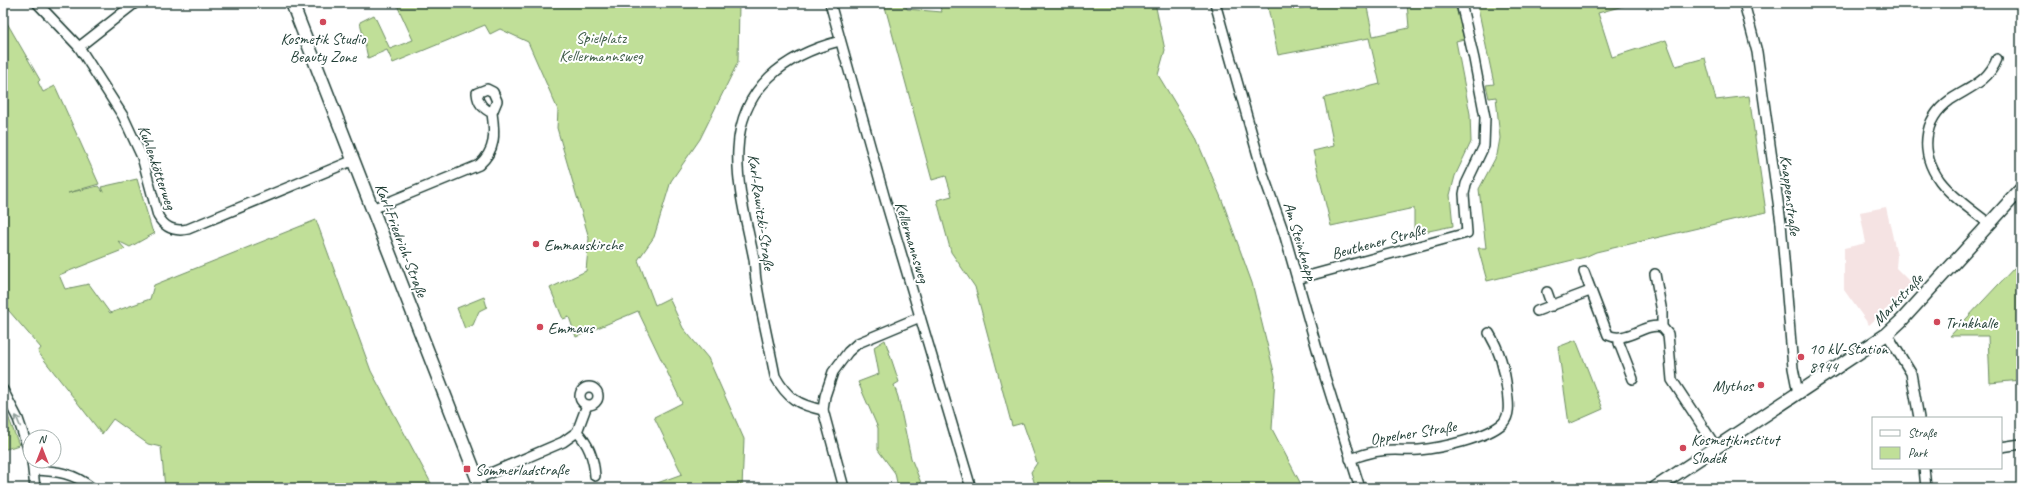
<svg xmlns="http://www.w3.org/2000/svg" width="2024" height="491" font-family="Caveat,sans-serif">
<style>
.built{fill:#f5e3e3}
.green{fill:#c0df98;stroke:#708e66}
.lines{fill:none;stroke-linecap:round;stroke-linejoin:round}
.street-casing{stroke:#1f3d34;stroke-width:12}
.secondary-casing{stroke:#1f3d34;stroke-width:15}
.street{stroke:#fff;stroke-width:9}
.secondary{stroke:#fff;stroke-width:12}
.oneway{stroke:#8f9e9a}
.poi-dot{fill:#d1495b;stroke:#fff;stroke-width:1.5}
.labels{text-anchor:middle;stroke-width:4;stroke-linejoin:round;paint-order:stroke}
.park-label{font-size:16px;fill:#3f5d48;stroke:#fff}
.poi-label{font-size:16px;fill:#1f3d34;stroke:#fff;text-anchor:start}
.street-label{font-size:16px;fill:#1f3d34;stroke:#fff}
</style>
<rect width="100%" height="100%" fill="#fff"/>
<filter id="ink" filterUnits="userSpaceOnUse"><feTurbulence type="fractalNoise" baseFrequency=".025" numOctaves="2"/><feDisplacementMap in="SourceGraphic" scale="8" xChannelSelector="R" yChannelSelector="G"/><feConvolveMatrix kernelMatrix="1 2 1 2 8 2 1 2 1" color-interpolation-filters="sRGB"/></filter>
<g filter="url(#ink)">
<!-- built -->
<path class="built" d="M1886,207L1897,256L1896,268L1913,285L1869,325L1844,290V248L1866,243L1860,212Z"/>
<!-- green -->
<g class="green">
<path d="M396,3H518L524,8L534,3H739L738,62L700,139L671,181L654,237L638,260L655,305L669,298L683,328L708,358L744,439L742,488H650L649,486L682,474L654,417L682,403L638,311L576,337L569,317L563,319L550,288L586,271L589,238L557,128L558,110L528,42L500,29L490,34L485,25L393,63L387,50L368,58L360,22L374,15L390,49L413,40Z"/>
<path d="M884,3H904L907,9L942,12L938,3H1155L1165,50L1158,75L1195,136L1222,200L1252,283L1275,376L1272,429L1303,488H1036L1031,472L1037,463L1023,423L1012,426L975,287L951,252L937,200L952,196L946,176L932,180Z"/>
<path d="M1267,3H1295L1297,9L1329,3H1366L1373,36L1409,28L1407,3H1455L1464,39L1456,41L1470,114L1471,142L1455,176L1450,195L1453,226L1414,234V208L1331,226L1313,151L1334,146L1324,98L1380,84L1369,38L1278,55Z"/>
<path d="M1477,3H1634L1598,13L1612,57L1666,40L1676,66L1705,58L1716,100L1749,96L1766,212L1596,252L1585,257L1487,281L1478,248H1486L1479,189L1497,155L1500,138L1496,97L1489,98L1486,85L1494,84Z"/>
<path d="M3,16L40,80L38,82L43,92L55,86L99,184L68,193L98,186L103,192L101,187L137,179L152,230L155,233L130,247L118,241L125,249L59,275L65,289L89,284L110,313L150,299L154,285L316,220L371,371L431,483L418,488H165L161,447L148,444L113,419L102,434L38,352L41,348L3,304Z"/>
<path d="M2015,267L2021,312V380L1990,383L1988,336H1950Z"/>
<path d="M484,297L487,307L479,311L473,325L465,329L457,308Z"/>
<path d="M885,340L899,382L894,385L898,397L911,458L923,488H898L895,473L878,450V428L858,382L879,374L874,347Z"/>
<path d="M1576,340L1603,409L1569,424L1558,347Z"/>
<path d="M3,403L19,445L3,450Z"/>
</g>
<g class="lines">
<!-- street casing -->
<g class="street-casing">
<g id="street">
<path d="M37,3L79,47L123,116L142,157L158,216C165,228 174,232 188,229L354,160"/>
<path d="M830,3L885,199L971,488"/>
<path d="M1215,3L1264,177L1284,233L1325,377L1360,488"/>
<path d="M1744,3L1757,52L1781,223L1793,368L1798,393"/>
<path d="M79,47L135,3"/>
<path d="M372,209L479,165C496,150 495,134 492,113C483,108 478,104 477,93L487,89L493,92L497,101L492,113"/>
<path d="M1988,223C1972,210 1953,198 1940,181C1920,154 1922,120 1950,100C1970,87 1988,82 1997,59"/>
<path d="M1584,272L1608,335C1627,344 1644,322 1662,327"/>
<path d="M1655,274L1662,312V327L1668,334L1672,380L1716,447"/>
<path d="M1297,279L1467,233L1464,194L1466,184L1484,146L1485,117L1474,59L1461,3"/>
<path d="M1547,292L1552,306"/>
<path d="M1537,311L1590,291"/>
<path d="M1887,334L1911,373L1919,418"/>
<path d="M1619,338V343L1633,379"/>
<circle cx="589" cy="396" r="9"/>
<path d="M3,390L18,419L30,454"/>
<path d="M823,410C798,405 787,398 775,376C769,344 761,312 756,280C755,274 755,266 754,259C747,223 736,186 738,149C741,87 785,55 840,41"/>
<path d="M577,432C589,444 594,460 595,476"/>
<path d="M2001,447L2021,444"/>
<path d="M1350,459C1360,456 1370,452 1380,451C1393,449 1406,451 1419,450C1441,448 1487,438 1503,423C1511,414 1508,401 1507,390C1505,370 1500,351 1489,333"/>
<path d="M32,461L35,488"/>
<path d="M1924,468L1926,488"/>
<path d="M34,470C57,471 74,473 92,488"/>
<path d="M477,479L563,442L577,432L587,405"/>
<path d="M844,488L823,410L825,396L833,372L848,352L858,343L920,317"/>
</g>
</g>
<!-- secondary casing -->
<g class="secondary-casing">
<g id="secondary">
<path d="M292,3L481,488"/>
<path d="M1655,488L1887,334L1901,321L2021,189"/>
</g>
</g>
<!-- street -->
<use href="#street" class="street"/>
<!-- secondary -->
<use href="#secondary" class="secondary"/>
</g>
<!-- one-way arrows -->
<defs><path id="oneway-shaft" d="M-6 0H5M1.5-3L5.5 0L1.5 3" fill="none" stroke-width="1.6" stroke-linecap="round" stroke-linejoin="round"/></defs>
<use class="oneway" href="#oneway-shaft" transform="translate(18 421) rotate(-112)"/>
</g>
<!-- markers -->
<g class="poi-dot">
<circle cx="323" cy="22" r="4"/>
<circle cx="536" cy="244" r="4"/>
<circle cx="1937" cy="322" r="4"/>
<circle cx="540" cy="327" r="4"/>
<circle cx="1801" cy="357" r="4"/>
<circle cx="1761" cy="385" r="4"/>
<circle cx="1683" cy="448" r="4"/>
<rect x="463" y="465" width="8" height="8" rx="2"/>
</g>
<g class="labels">
<!-- park labels -->
<g class="park-label">
<text x="601" y="43">Spielplatz<tspan x="601" dy="18">Kellermannsweg</tspan></text>
</g>
<!-- poi labels -->
<g class="poi-label">
<text x="323" y="44" text-anchor="middle">Kosmetik Studio<tspan x="323" dy="18">Beauty Zone</tspan></text>
<text x="544" y="250">Emmauskirche</text>
<text x="1945" y="328">Trinkhalle</text>
<text x="548" y="333">Emmaus</text>
<text x="1809" y="354">10 kV-Station<tspan x="1809" dy="18">8944</tspan></text>
<text x="1753" y="391" text-anchor="end">Mythos</text>
<text x="1691" y="445">Kosmetikinstitut<tspan x="1691" dy="18">Sladek</tspan></text>
<text x="475" y="475">Sommerladstraße</text>
</g>
<!-- street labels -->
<g class="street-label">
<text transform="translate(158 167) rotate(71)" y="6">Kuhlenkötterweg</text>
<text transform="translate(1791 195) rotate(83)" y="6">Knappenstraße</text>
<text transform="translate(762 212) rotate(82)" y="6">Karl-Rawitzki-Straße</text>
<text transform="translate(402 240) rotate(69)" y="6">Karl-Friedrich-Straße</text>
<text transform="translate(1301 241) rotate(73)" y="6">Am Steinknapp</text>
<text transform="translate(1378 241) rotate(-15)" y="6">Beuthener Straße</text>
<text transform="translate(913 242) rotate(73)" y="6">Kellermannsweg</text>
<text transform="translate(1897 299) rotate(-46)" y="6">Markstraße</text>
<text transform="translate(1413 432) rotate(-9)" y="6">Oppelner Straße</text>
</g>
</g>
<!-- margin -->
<rect width="2024" height="491" fill="none" stroke="#fff" stroke-width="16"/>
<rect x="8" y="8" width="2008" height="475" fill="none" stroke="#1f3d34" stroke-width="1.5" filter="url(#ink)"/>
<!-- legend -->
<rect x="1872" y="417" width="130" height="52" fill="#ffffff" stroke="#a5b1ae"/>
<rect x="1880" y="430" width="20" height="6" fill="#ffffff" stroke="#a5b1ae"/>
<text x="1908" y="437" font-size="12" fill="#1f3d34">Straße</text>
<rect x="1880" y="447" width="20" height="12" fill="#c0df98" stroke="#a5b1ae"/>
<text x="1908" y="457" font-size="12" fill="#1f3d34">Park</text>
<!-- north arrow -->
<g transform="translate(42 449)"><circle r="19" fill="#ffffff" stroke="#a5b1ae"/>
<path d="M0-3L7 15L0 10L-7 15Z" fill="#d1495b"/>
<text y="-6" font-size="11" font-weight="bold" text-anchor="middle" fill="#1f3d34">N</text>
</g>
</svg>
